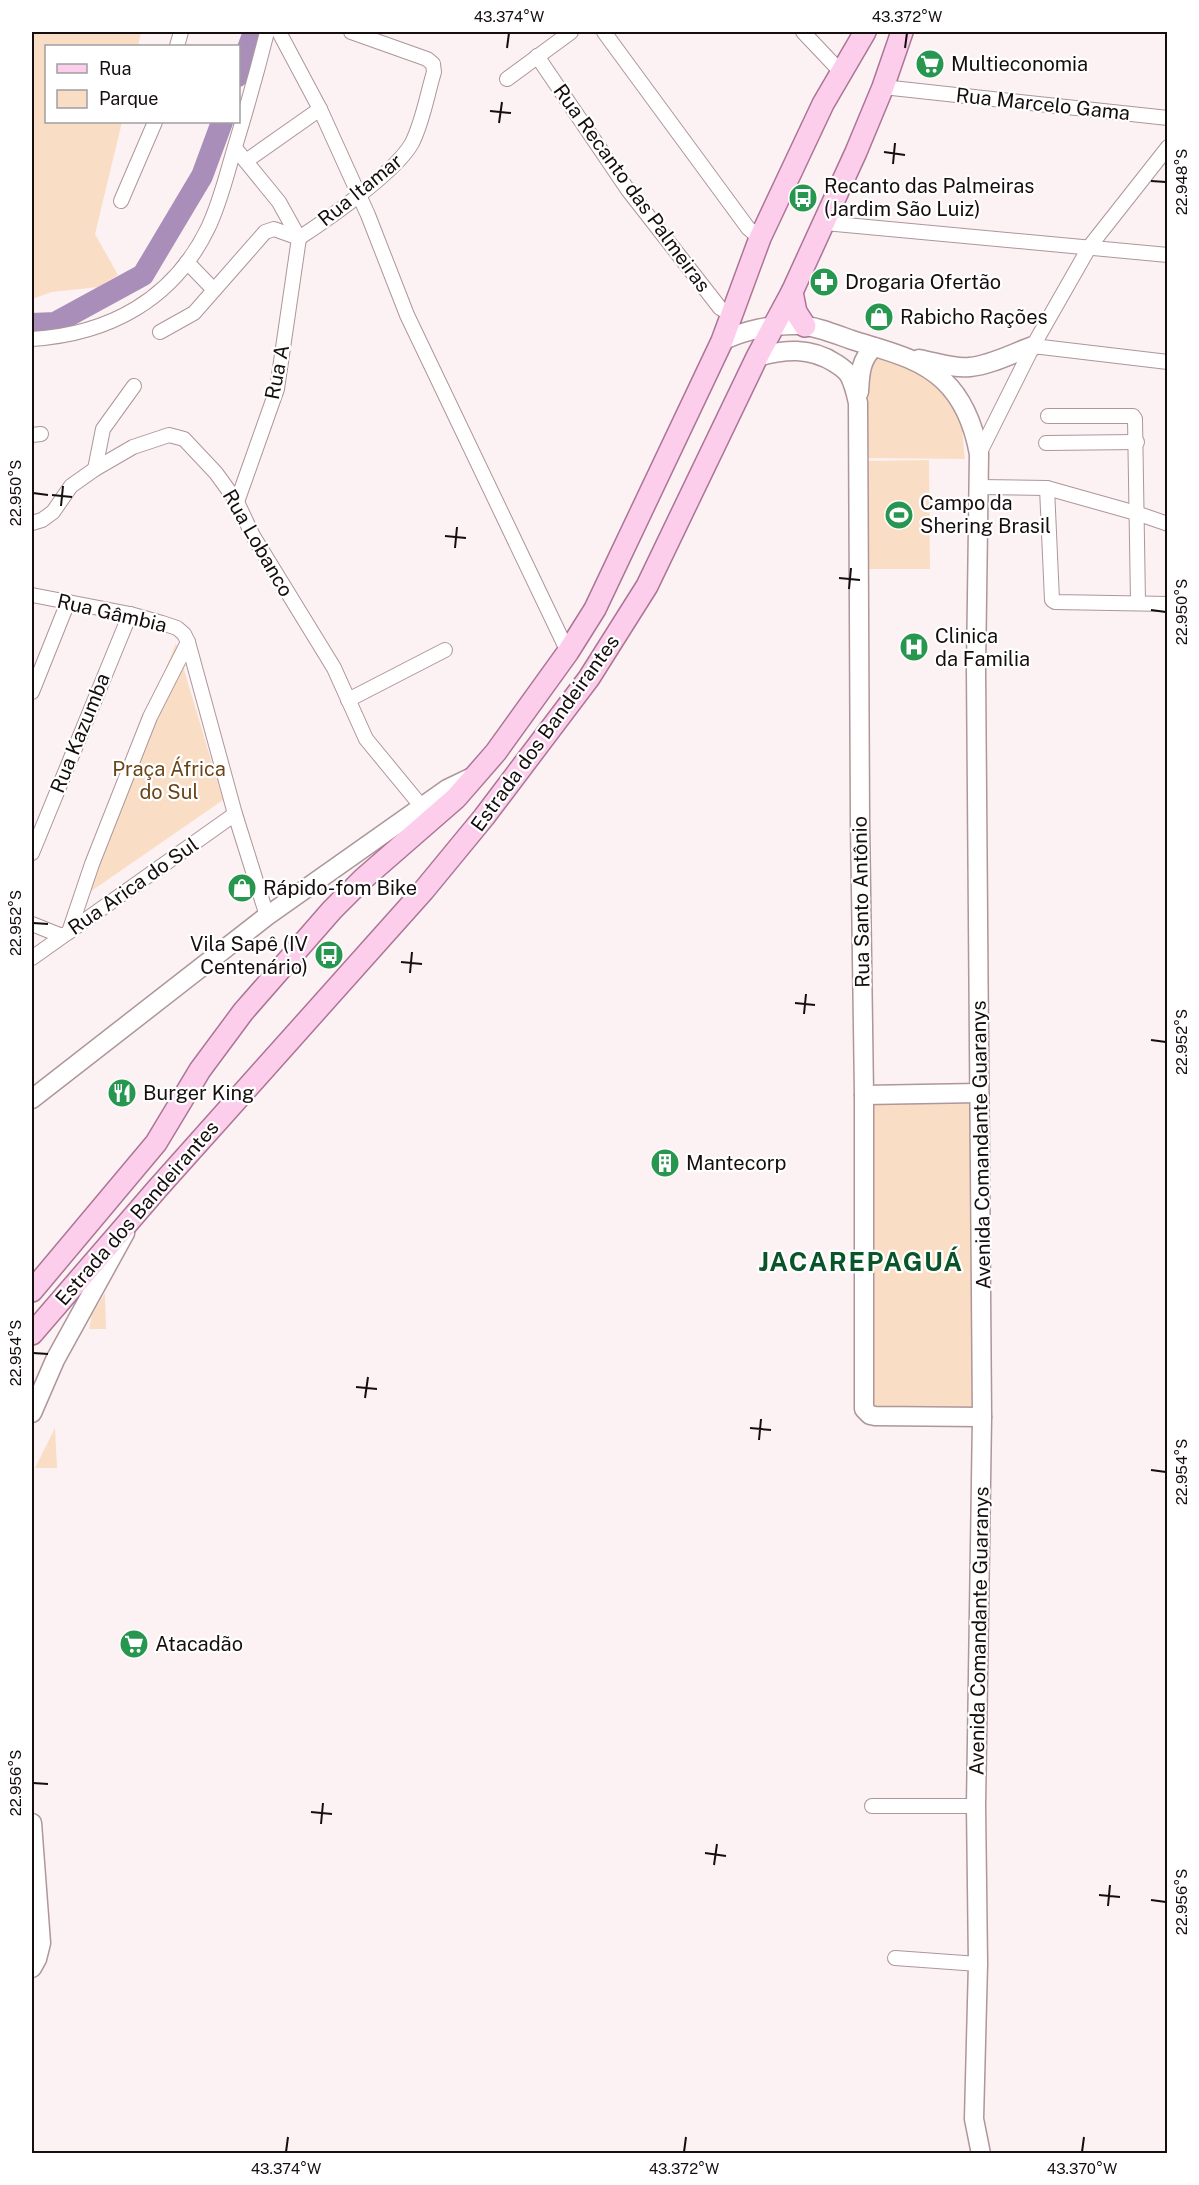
<svg xmlns="http://www.w3.org/2000/svg" width="1199" height="2185" font-family="'Public Sans',sans-serif">
<style>
.green{fill:#f9dec5}
.lines{fill:none;stroke-linecap:round;stroke-linejoin:round}
.river{stroke:#a88eb9;stroke-width:22}
.street-casing{stroke:#ae9699;stroke-width:16}
.secondary-casing{stroke:#ae9699;stroke-width:21}
.primary-casing{stroke:#ab7596;stroke-width:24}
.street{stroke:#fff;stroke-width:14}
.secondary{stroke:#fff;stroke-width:18}
.primary{stroke:#fdceec;stroke-width:21}
.ticks{fill:none;stroke:#150d0e;stroke-width:2}
.labels{text-anchor:middle;stroke-width:4.5;stroke-linejoin:round;paint-order:stroke}
.poi-label{font-size:20px;fill:#150d0e;stroke:#fff;text-anchor:start}
.street-label{font-size:20px;fill:#150d0e;stroke:#fff}
.park-label{font-size:20px;fill:#6a4418;stroke:#fff}
.district-label{font-size:26px;font-weight:bold;letter-spacing:1.5px;fill:#095428;stroke:#fff}
.neatline{fill:none;stroke:#150d0e;stroke-width:2}
.ticks-label{font-size:15px;text-anchor:middle;fill:#150d0e}
</style>
<rect width="100%" height="100%" fill="#fcf1f3"/>
<!-- green -->
<g class="green">
<path d="M32,32H141L138,46H46V122H122L95,234L118,275L98,287L52,292L32,299Z"/>
<path d="M877,352C905,363 943,379 957,408C963,419 963,445 965,459L864,458V374Z"/>
<path d="M929,460L930,569H868V461Z"/>
<path d="M176,643L223,800L71,905Z"/>
<path d="M871,1102L975,1103L981,1416L889,1415L866,1400Z"/>
<path d="M105,1293L106,1329H89L92,1315Z"/>
<path d="M55,1428L57,1468H35Z"/>
</g>
<g class="lines">
<!-- river -->
<g class="river">
<path d="M238,76L254,32"/>
<path d="M32,324L55,323L143,275L202,176L222,122"/>
</g>
<!-- street casing -->
<g class="street-casing">
<g id="street">
<path d="M279,32L320,109L368,215L407,315L568,652"/>
<path d="M604,32L748,228L760,238"/>
<path d="M803,32L840,71"/>
<path d="M177,46L181,32"/>
<path d="M537,56L628,190L720,308L732,315"/>
<path d="M507,79L571,32"/>
<path d="M883,87L1168,118"/>
<path d="M235,148L279,202L299,238"/>
<path d="M246,161L320,109"/>
<path d="M121,201L155,122"/>
<path d="M825,223L1168,255"/>
<path d="M299,238C328,219 396,172 412,143C423,121 427,95 434,72L433,64L427,59L351,32"/>
<path d="M187,262L214,290"/>
<path d="M160,332L194,313L265,232L274,229L299,238"/>
<path d="M32,339C109,334 173,300 208,228C220,203 226,177 234,150C246,111 257,72 267,32"/>
<path d="M1033,346L1168,362"/>
<path d="M1048,416H1133L1135,419L1138,602"/>
<path d="M32,435L41,434"/>
<path d="M1046,443L1137,442"/>
<path d="M979,454L1033,346L1090,246L1168,147"/>
<path d="M95,469L103,429L134,386"/>
<path d="M978,487L1047,488L1136,513L1168,524"/>
<path d="M1047,488L1052,600L1055,602L1168,604"/>
<path d="M237,502L277,389L299,238"/>
<path d="M32,523L42,520L53,512L71,486L95,469L133,447L169,435L184,439L216,473L237,502L253,536L334,668L366,739L422,807"/>
<path d="M32,595L130,614L162,623L177,628L184,634L188,642L235,814L267,916"/>
<path d="M32,692L68,602"/>
<path d="M348,700L445,650"/>
<path d="M32,853L130,614"/>
<path d="M32,924L62,936"/>
<path d="M69,932L92,864L150,717L188,642"/>
<path d="M32,958L235,814"/>
<path d="M872,1806H976"/>
<path d="M895,1958L978,1964"/>
</g>
</g>
<!-- secondary casing -->
<g class="secondary-casing">
<g id="secondary">
<path d="M722,341C745,330 773,324 798,325C816,326 835,334 852,340C883,350 919,357 944,381C964,400 974,427 979,454L976,669L982,1417L976,1806L978,1964L974,2119L981,2154"/>
<path d="M757,357C785,349 810,347 835,363C841,367 846,370 849,375C854,384 856,394 858,403L860,821L864,1095V1409L870,1415L875,1416L982,1417"/>
<path d="M919,359C936,362 953,369 970,367C991,365 1013,353 1033,346"/>
<path d="M859,392C860,375 860,360 874,347"/>
<path d="M864,1095L979,1093"/>
<path d="M32,1099L267,916L447,789L472,777"/>
<path d="M32,1413L55,1360L125,1233"/>
<path d="M32,1823L41,1943L37,1959L32,1968"/>
</g>
</g>
<!-- primary casing -->
<g class="primary-casing">
<g id="primary">
<path d="M792,292L796,312L805,326"/>
<path d="M32,1291L156,1143L200,1070L243,1012L332,910L363,879L456,798L496,752L568,652L595,609L722,341L760,238L823,104L865,32"/>
<path d="M32,1334L157,1189L424,890L484,817L589,678L647,586L757,357L792,292L856,152L883,87L902,32"/>
</g>
</g>
<!-- street -->
<use href="#street" class="street"/>
<!-- secondary -->
<use href="#secondary" class="secondary"/>
<!-- primary -->
<use href="#primary" class="primary"/>
</g>
<!-- ticks -->
<path class="ticks" d="M507,48L509,33M905,48L907,33M490,111L511,113M499,123L502,102M884,152L905,155M893,164L895,143M1151,181L1166,182M33,493L48,495M52,495L72,497M61,506L63,486M445,536L466,538M455,548L457,527M839,578L860,580M849,589L851,568M1151,610L1166,612M33,923L48,924M401,962L422,964M410,973L412,952M795,1003L815,1005M804,1014L806,994M1151,1040L1166,1042M33,1353L48,1354M356,1387L377,1389M365,1398L368,1377M750,1428L771,1430M759,1440L761,1419M1151,1470L1166,1472M33,1783L48,1784M311,1812L332,1814M321,1824L323,1803M705,1853L726,1856M714,1865L717,1844M1099,1895L1120,1897M1151,1900L1166,1902M1108,1906L1110,1885M286,2152L288,2137M684,2152L686,2137M1082,2152L1084,2137"/>
<!-- icons -->
<defs>
<g id="supermarket-disc" transform="scale(1.5)"><circle r="9.5" fill="#279750" stroke="#fff"/><path d="M-6-5.5h2.5l.6 2H6L4.5 2H-2.5L-4.4-4H-6ZM-1.5 3.2a1.3 1.3 0 1 0 .1 0ZM3 3.2a1.3 1.3 0 1 0 .1 0Z" fill="#fff"/></g>
<g id="bus-disc" transform="scale(1.5)"><circle r="9.5" fill="#279750" stroke="#fff"/><path d="M-5-6H5V4H4V6H2V4H-2V6H-4V4H-5ZM-3.5-4V0h7V-4ZM-3.5 1.2v1.5H-2V1.2ZM2 1.2v1.5H3.5V1.2Z" fill="#fff"/></g>
<g id="pharmacy-disc" transform="scale(1.5)"><circle r="9.5" fill="#279750" stroke="#fff"/><path d="M-2-6h4v4h4v4h-4v4h-4v-4h-4v-4h4Z" fill="#fff"/></g>
<g id="shop-disc" transform="scale(1.5)"><circle r="9.5" fill="#279750" stroke="#fff"/><path d="M-5-2.5h2.3a2.7 3.5 0 0 1 5.4 0H5L5.5 6h-11ZM-1.5-2.5h3a1.5 2.3 0 0 0-3 0Z" fill="#fff"/></g>
<g id="stadium-disc" transform="scale(1.5)"><circle r="9.5" fill="#279750" stroke="#fff"/><path d="M0-5a6.5 5 0 1 0 0 10a6.5 5 0 1 0 0-10ZM-3.5-1.8h7v3.6h-7Z" fill="#fff"/></g>
<g id="hospital-disc" transform="scale(1.5)"><circle r="9.5" fill="#279750" stroke="#fff"/><path d="M-5-5h3v3.5h4V-5h3V5h-3V1.5h-4V5h-3Z" fill="#fff"/></g>
<g id="restaurant-disc" transform="scale(1.5)"><circle r="9.5" fill="#279750" stroke="#fff"/><path d="M-5-6h1v4h1v-4h1v4h1v-4h1v5L-1.5 .5V6h-2V.5L-5-1ZM5-6V6H3V1.5H1.5Q1.5-4 5-6Z" fill="#fff"/></g>
<g id="building-disc" transform="scale(1.5)"><circle r="9.5" fill="#279750" stroke="#fff"/><path d="M-4-6H4V6H1V3H-1V6H-4ZM-2.5-4.3h1.7v1.8h-1.7ZM.8-4.3h1.7v1.8H.8ZM-2.5-1h1.7V.8h-1.7ZM.8-1h1.7V.8H.8Z" fill="#fff"/></g>
</defs>
<g fill-rule="evenodd">
<use href="#supermarket-disc" x="930" y="64"/>
<use href="#bus-disc" x="803" y="198"/>
<use href="#pharmacy-disc" x="824" y="282"/>
<use href="#shop-disc" x="879" y="317"/>
<use href="#stadium-disc" x="899" y="515"/>
<use href="#hospital-disc" x="914" y="647"/>
<use href="#shop-disc" x="242" y="888"/>
<use href="#bus-disc" x="329" y="955"/>
<use href="#restaurant-disc" x="122" y="1093"/>
<use href="#building-disc" x="665" y="1163"/>
<use href="#supermarket-disc" x="134" y="1644"/>
</g>
<g class="labels">
<!-- poi labels -->
<g class="poi-label">
<text x="951" y="71">Multieconomia</text>
<text x="824" y="193">Recanto das Palmeiras<tspan x="824" dy="23">(Jardim São Luiz)</tspan></text>
<text x="845" y="289">Drogaria Ofertão</text>
<text x="900" y="324">Rabicho Rações</text>
<text x="920" y="510">Campo da<tspan x="920" dy="23">Shering Brasil</tspan></text>
<text x="935" y="643">Clinica<tspan x="935" dy="23">da Familia</tspan></text>
<text x="263" y="895">Rápido-fom Bike</text>
<text x="308" y="951" text-anchor="end">Vila Sapê (IV<tspan x="308" dy="23">Centenário)</tspan></text>
<text x="143" y="1100">Burger King</text>
<text x="686" y="1170">Mantecorp</text>
<text x="155" y="1651">Atacadão</text>
</g>
<!-- street labels -->
<g class="street-label">
<text transform="translate(1043 104) rotate(6)" y="7">Rua Marcelo Gama</text>
<text transform="translate(632 188) rotate(54)" y="7">Rua Recanto das Palmeiras</text>
<text transform="translate(360 190) rotate(-39)" y="7">Rua Itamar</text>
<text transform="translate(277 372) rotate(-79)" y="7">Rua A</text>
<text transform="translate(258 543) rotate(60)" y="7">Rua Lobanco</text>
<text transform="translate(112 613) rotate(13)" y="7">Rua Gâmbia</text>
<text transform="translate(80 733) rotate(-68)" y="7">Rua Kazumba</text>
<text transform="translate(545 733) rotate(-54)" y="7">Estrada dos Bandeirantes</text>
<text transform="translate(133 886) rotate(-35)" y="7">Rua Arica do Sul</text>
<text transform="translate(861 902) rotate(-91)" y="7">Rua Santo Antônio</text>
<text transform="translate(981 1145) rotate(-91)" y="7">Avenida Comandante Guaranys</text>
<text transform="translate(137 1213) rotate(-49)" y="7">Estrada dos Bandeirantes</text>
<text transform="translate(979 1631) rotate(-89)" y="7">Avenida Comandante Guaranys</text>
</g>
<!-- park labels -->
<g class="park-label">
<text x="169" y="776">Praça África<tspan x="169" dy="23">do Sul</tspan></text>
</g>
<!-- district labels -->
<g class="district-label">
<text x="861" y="1271">JACAREPAGUÁ</text>
</g>
</g>
<!-- border -->
<rect width="1199" height="2185" fill="none" stroke="#ffffff" stroke-width="66"/>
<!-- legend -->
<rect x="45" y="45" width="195" height="78" fill="#ffffff" stroke="#a19e9f" stroke-width="1.5"/>
<rect x="57" y="64" width="30" height="9" fill="#fdceec" stroke="#a19e9f" stroke-width="1.5"/>
<text x="99" y="75" font-size="18" fill="#150d0e">Rua</text>
<rect x="57" y="90" width="30" height="18" fill="#f9dec5" stroke="#a19e9f" stroke-width="1.5"/>
<text x="99" y="105" font-size="18" fill="#150d0e">Parque</text>
<rect x="33" y="33" width="1133" height="2119" class="neatline"/>
<g class="ticks-label">
<text x="509" y="22">43.374°W</text>
<text x="907" y="22">43.372°W</text>
<text transform="translate(1182 182) rotate(-90)" y="5">22.948°S</text>
<text transform="translate(16 493) rotate(-90)" y="5">22.950°S</text>
<text transform="translate(1182 612) rotate(-90)" y="5">22.950°S</text>
<text transform="translate(16 923) rotate(-90)" y="5">22.952°S</text>
<text transform="translate(1182 1042) rotate(-90)" y="5">22.952°S</text>
<text transform="translate(16 1353) rotate(-90)" y="5">22.954°S</text>
<text transform="translate(1182 1472) rotate(-90)" y="5">22.954°S</text>
<text transform="translate(16 1783) rotate(-90)" y="5">22.956°S</text>
<text transform="translate(1182 1902) rotate(-90)" y="5">22.956°S</text>
<text x="286" y="2174">43.374°W</text>
<text x="684" y="2174">43.372°W</text>
<text x="1082" y="2174">43.370°W</text>
</g>
</svg>
